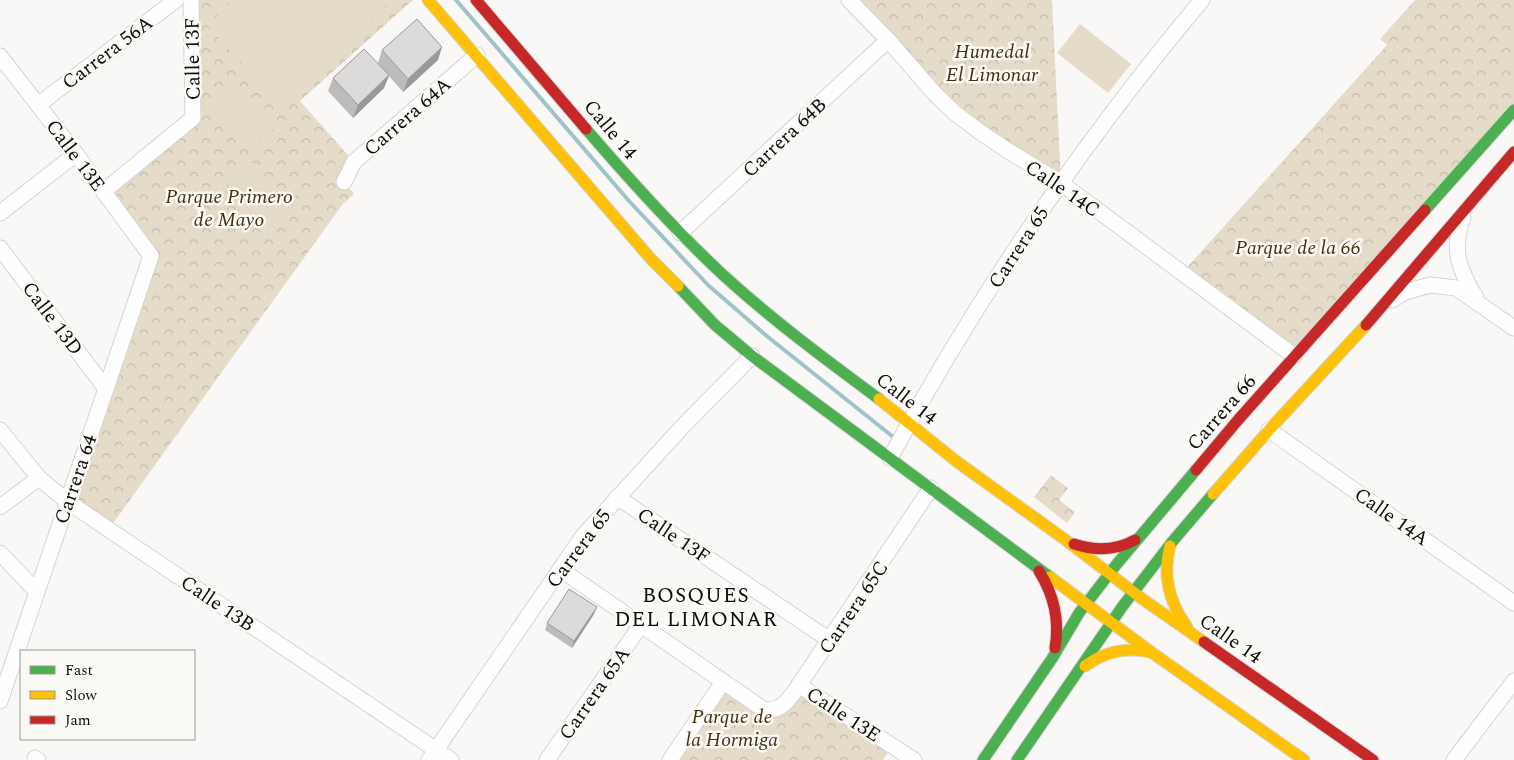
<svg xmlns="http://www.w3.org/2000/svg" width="1514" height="760" font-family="Spectral,serif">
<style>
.park{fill:url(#park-crowns)}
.pitch{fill:#e5dbc9}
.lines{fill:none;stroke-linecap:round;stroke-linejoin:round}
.stream{stroke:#9fc4c7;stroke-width:4}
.street-casing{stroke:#d5d4d2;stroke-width:17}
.fast-casing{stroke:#d5d4d2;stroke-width:13}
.slow-casing{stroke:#d5d4d2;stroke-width:13}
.jam-casing{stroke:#d5d4d2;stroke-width:13}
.street{stroke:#fefefe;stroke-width:15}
.fast{stroke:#4caf50;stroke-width:11}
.slow{stroke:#ffc107;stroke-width:11}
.jam{stroke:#c62828;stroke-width:11}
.wall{fill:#bdbcbb}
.shaded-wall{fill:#9a9999}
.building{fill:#dcdbda;stroke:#9a9999}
.labels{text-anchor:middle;stroke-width:5;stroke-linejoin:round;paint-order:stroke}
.park-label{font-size:20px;font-style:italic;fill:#403110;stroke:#fbf9f5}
.street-label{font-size:20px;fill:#0c0c0a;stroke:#fbf9f5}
.neighbourhood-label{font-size:21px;letter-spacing:1px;fill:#0c0c0a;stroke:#fbf9f5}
</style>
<defs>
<pattern id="park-crowns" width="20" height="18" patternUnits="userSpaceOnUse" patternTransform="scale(1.25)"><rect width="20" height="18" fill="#e5dbc9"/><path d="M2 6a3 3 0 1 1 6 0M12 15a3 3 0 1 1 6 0" fill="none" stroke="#c3bbab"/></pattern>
</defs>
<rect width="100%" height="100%" fill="#faf8f6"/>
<!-- park -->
<g class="park">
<path d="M191,0H413L300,101L354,162L344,182L354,194L342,205L109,529L68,502L151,256L104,191L193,118Z"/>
<path d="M849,0H1052L1061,183L980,132Z"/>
<path d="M1415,0H1514V110L1294,356L1182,273L1387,45L1380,39Z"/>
<path d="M1051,475L1068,488L1059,500L1075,512L1067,523L1034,497Z"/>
<path d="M723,682L772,711L799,685L892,746L883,760H670Z"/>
</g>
<!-- pitch -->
<g class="pitch">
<path d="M234,0H392L279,104L207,25Z"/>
<path d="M1080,24L1131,64L1108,93L1057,53Z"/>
<path d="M235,86L274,128L252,149L213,107Z"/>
<path d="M251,161L293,208L268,230L226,183Z"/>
</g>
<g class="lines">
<!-- stream -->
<path class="stream" d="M456,0L629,201L708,285L768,337L897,440"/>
<!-- street casing -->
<g class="street-casing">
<g id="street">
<path d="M849,0L888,40L935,94L955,113L980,132L1010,152L1061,183L1294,356"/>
<path d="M0,56L76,154L151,256L0,701"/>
<path d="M38,105L176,0"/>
<path d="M344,182L354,162L477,55"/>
<path d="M104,191L193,118L191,0"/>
<path d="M0,213L76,154"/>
<path d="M1463,217C1451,249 1459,270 1476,298"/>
<path d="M680,233L888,40"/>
<path d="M0,248L106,389"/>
<path d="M1392,300L1405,292L1430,285L1456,288L1514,328"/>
<path d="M0,430L39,478L68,502L451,760"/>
<path d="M1269,430L1514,603"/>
<path d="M890,458C978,295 1083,142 1202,0"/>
<path d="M617,497L831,641"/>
<path d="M0,507L39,478"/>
<path d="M0,553L37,592"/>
<path d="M560,569L763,709C782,713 789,699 799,685L931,488"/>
<path d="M799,685L914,760"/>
<path d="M35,758L38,760"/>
<path d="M429,760L583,536L682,427L752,356"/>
<path d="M547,760L641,625"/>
<path d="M670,760L723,682"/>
<path d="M1454,760L1514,681"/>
</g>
</g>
<!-- fast casing -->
<g class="fast-casing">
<g id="fast">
<path d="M586,129C629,179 673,228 721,273C771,319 825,359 879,399"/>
<path d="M1425,210L1514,110"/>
<path d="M678,286L715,325L752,356L1050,577"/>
<path d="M983,760L1053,657L1079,613L1116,565L1196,470"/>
<path d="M1017,760L1122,607L1172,542L1213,494"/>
</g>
</g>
<!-- slow casing -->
<g class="slow-casing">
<g id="slow">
<path d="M428,0L651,259L678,286"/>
<path d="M879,399L956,461L1067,541L1141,598L1204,642"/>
<path d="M1213,494L1269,430L1366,325"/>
<path d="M1170,546C1162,576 1169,602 1187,627"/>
<path d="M1050,577L1151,652L1304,760"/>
<path d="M1085,666C1106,651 1126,647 1151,652"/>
</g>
</g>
<!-- jam casing -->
<g class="jam-casing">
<g id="jam">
<path d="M476,0L586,129"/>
<path d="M1366,325L1514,152"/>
<path d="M1196,470L1238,420L1425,210"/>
<path d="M1074,544C1095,551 1115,551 1135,540"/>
<path d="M1039,571C1054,595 1060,619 1055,648"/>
<path d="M1204,642L1373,760"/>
</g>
</g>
<!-- street -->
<use href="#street" class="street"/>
<!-- fast -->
<use href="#fast" class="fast"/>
<!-- slow -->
<use href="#slow" class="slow"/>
<!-- jam -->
<use href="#jam" class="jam"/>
</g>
<!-- wall -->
<g class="wall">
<path d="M382,50L438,60L403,92L389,76L384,88L353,118L328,91L333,78L378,63Z"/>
<path d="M594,614L572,648L545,630L547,623Z"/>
</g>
<!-- shaded-wall -->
<g class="shaded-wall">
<path d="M442,47L438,60L403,92L408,79Z"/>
<path d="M389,75L384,88L353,118L358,105Z"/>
<path d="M597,607L594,614L572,648L574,641Z"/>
</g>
<!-- building -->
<g class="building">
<path d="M417,19L442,47L408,79L382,50Z"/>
<path d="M364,49L389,75L358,105L333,78Z"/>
<path d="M569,589L597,607L574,641L547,623Z"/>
</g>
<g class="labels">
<!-- park labels -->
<g class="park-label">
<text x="992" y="58">Humedal<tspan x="992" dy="23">El Limonar</tspan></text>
<text x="229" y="203">Parque Primero<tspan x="229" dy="23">de Mayo</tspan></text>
<text x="1298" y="254">Parque de la 66</text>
<text x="732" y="723">Parque de<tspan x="732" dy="23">la Hormiga</tspan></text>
</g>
<!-- street labels -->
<g class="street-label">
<text transform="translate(107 52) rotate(-37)" y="7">Carrera 56A</text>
<text transform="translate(192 59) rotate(-91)" y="7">Calle 13F</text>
<text transform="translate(407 116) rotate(-41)" y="7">Carrera 64A</text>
<text transform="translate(611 129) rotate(50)" y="7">Calle 14</text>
<text transform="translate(784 137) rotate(-43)" y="7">Carrera 64B</text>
<text transform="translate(76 155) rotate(53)" y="7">Calle 13E</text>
<text transform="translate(1063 188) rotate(34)" y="7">Calle 14C</text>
<text transform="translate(1018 247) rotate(-57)" y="7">Carrera 65</text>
<text transform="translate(53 318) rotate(53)" y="7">Calle 13D</text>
<text transform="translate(907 398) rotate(38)" y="7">Calle 14</text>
<text transform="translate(1221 412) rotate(-49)" y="7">Carrera 66</text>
<text transform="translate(75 479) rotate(-71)" y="7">Carrera 64</text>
<text transform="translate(1392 516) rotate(35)" y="7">Calle 14A</text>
<text transform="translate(674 535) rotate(34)" y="7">Calle 13F</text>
<text transform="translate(578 548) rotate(-53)" y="7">Carrera 65</text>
<text transform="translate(218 603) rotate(34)" y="7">Calle 13B</text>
<text transform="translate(853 607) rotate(-56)" y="7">Carrera 65C</text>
<text transform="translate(1231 638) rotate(35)" y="7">Calle 14</text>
<text transform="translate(594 693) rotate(-55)" y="7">Carrera 65A</text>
<text transform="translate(844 714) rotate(33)" y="7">Calle 13E</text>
</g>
<!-- neighbourhood labels -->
<g class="neighbourhood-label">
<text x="696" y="602">BOSQUES<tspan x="696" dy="24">DEL LIMONAR</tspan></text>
</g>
</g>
<!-- legend -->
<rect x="20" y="650" width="175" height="90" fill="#fbf9f5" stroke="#9b9a97"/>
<rect x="30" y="666" width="25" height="8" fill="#4caf50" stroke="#9b9a97"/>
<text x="65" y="675" font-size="15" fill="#0c0c0a">Fast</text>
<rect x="30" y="691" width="25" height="8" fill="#ffc107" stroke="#9b9a97"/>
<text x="65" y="700" font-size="15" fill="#0c0c0a">Slow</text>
<rect x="30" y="716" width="25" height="8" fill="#c62828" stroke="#9b9a97"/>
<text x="65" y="725" font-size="15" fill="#0c0c0a">Jam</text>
</svg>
